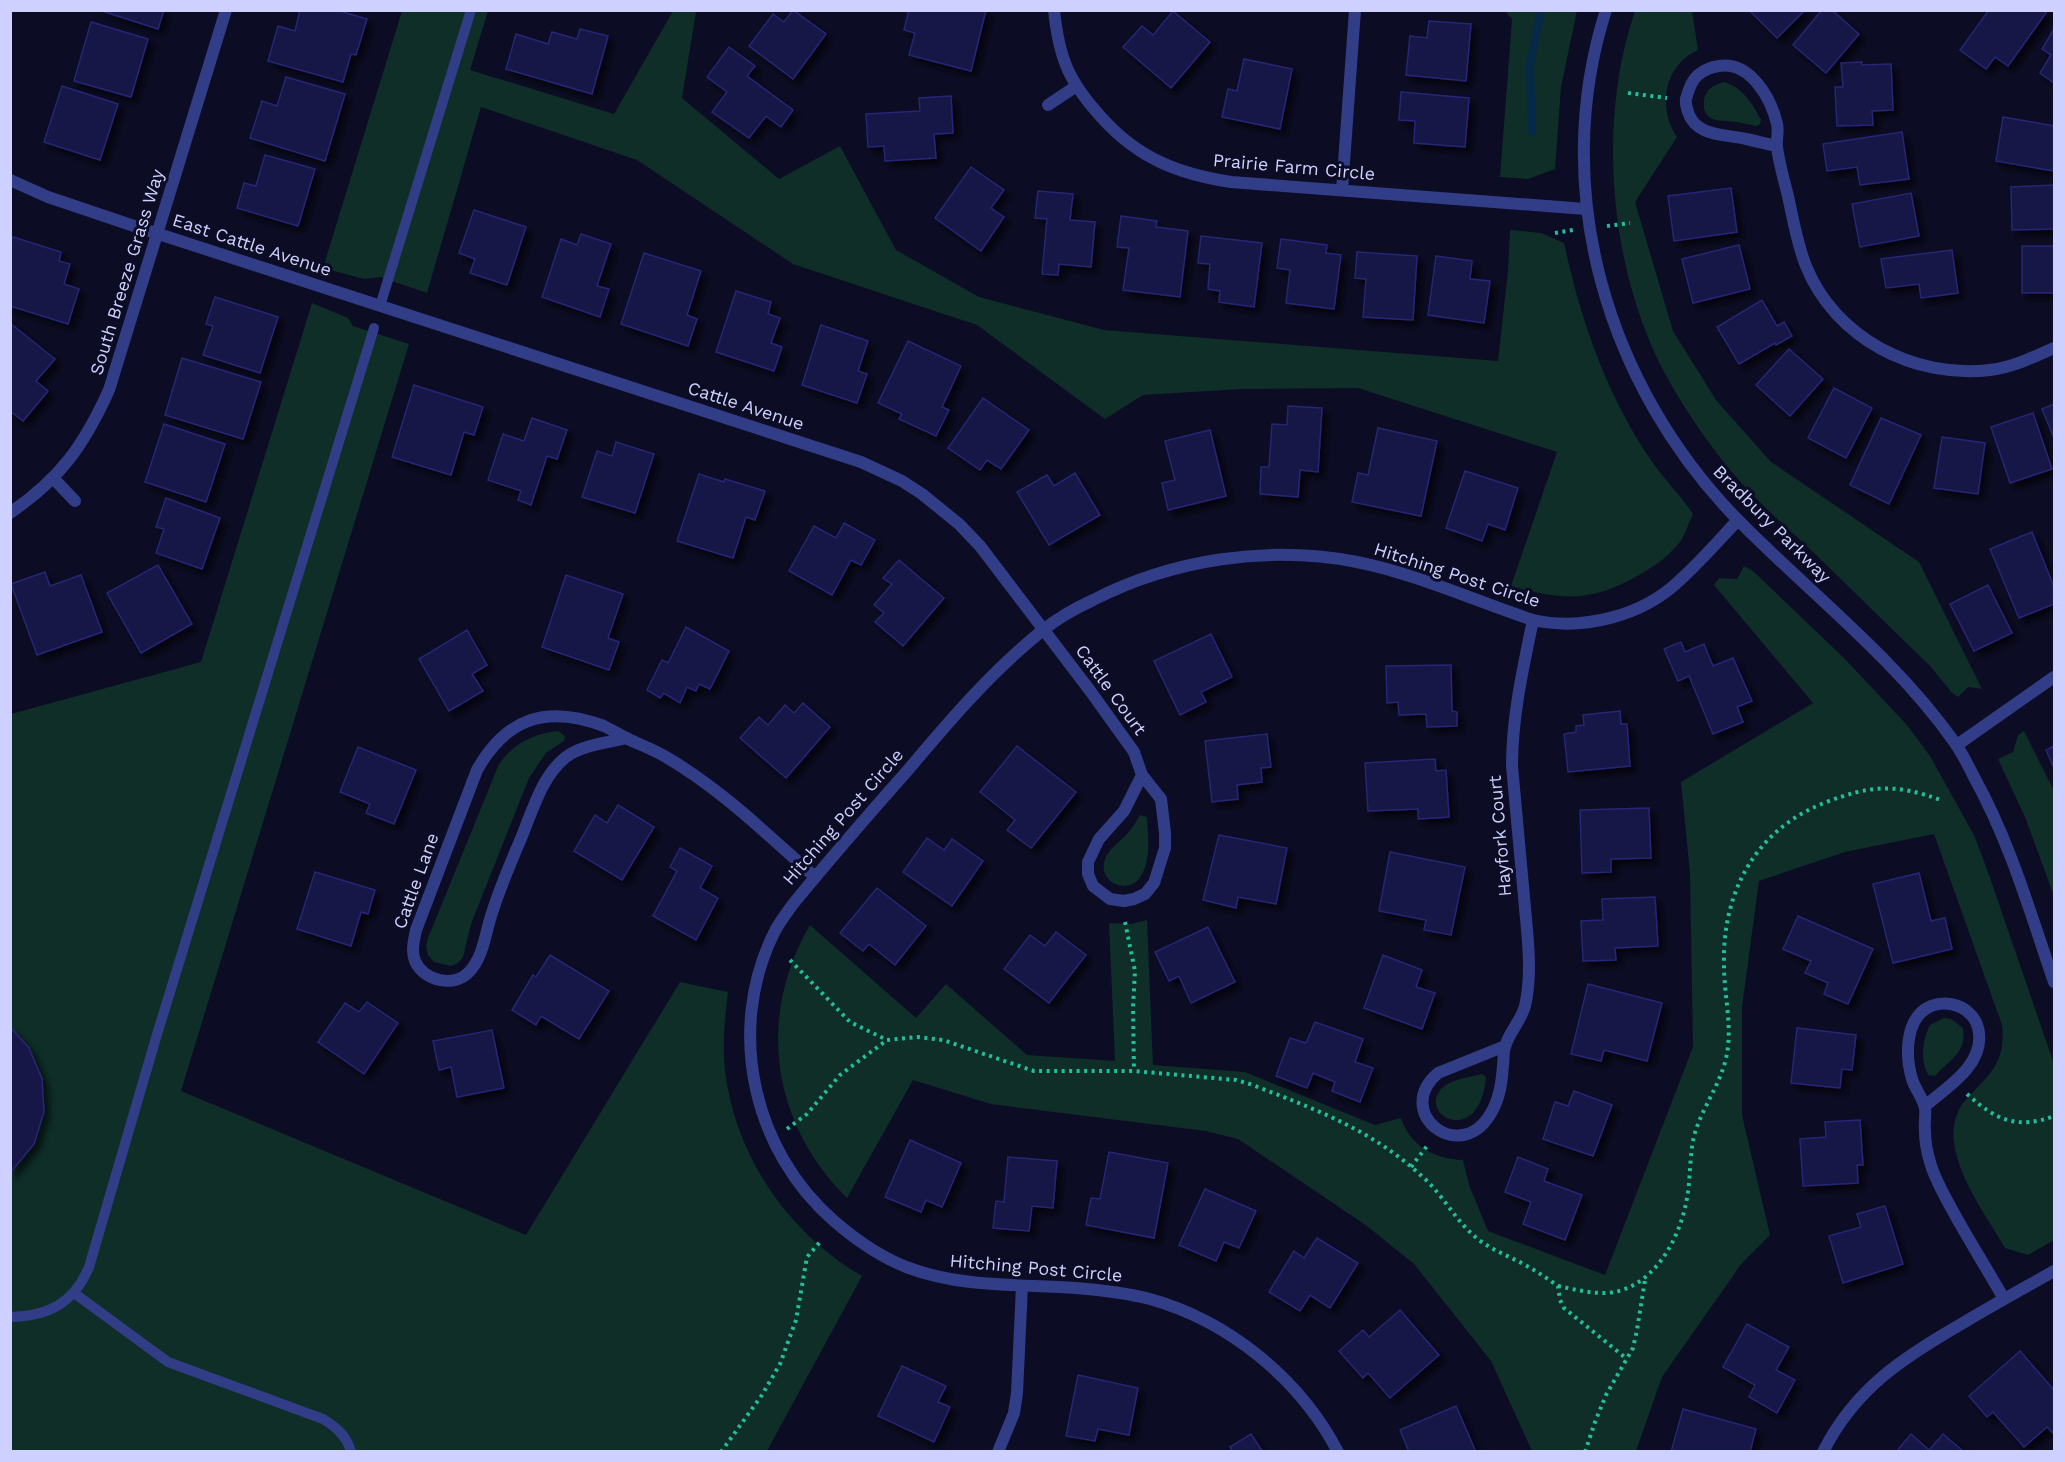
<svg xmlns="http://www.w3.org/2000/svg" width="2065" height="1462" font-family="'Work Sans',sans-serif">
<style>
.green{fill:#0e2e27}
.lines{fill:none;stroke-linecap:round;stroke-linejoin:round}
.stream{stroke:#072948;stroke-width:8}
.building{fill:#171646;stroke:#272575;stroke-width:1.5;filter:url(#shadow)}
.path{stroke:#22bf9a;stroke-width:4;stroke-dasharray:3 4.5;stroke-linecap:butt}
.service{stroke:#323d87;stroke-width:10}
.minor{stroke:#323d87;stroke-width:12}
.tertiary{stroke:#323d87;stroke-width:12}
.labels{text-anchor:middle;stroke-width:6;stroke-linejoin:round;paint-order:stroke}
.street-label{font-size:18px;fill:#ced1ff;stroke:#0c0c24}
</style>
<defs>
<filter id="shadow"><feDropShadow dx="5.5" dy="5.5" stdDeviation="3" flood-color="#0009"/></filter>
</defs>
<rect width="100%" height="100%" fill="#0c0c24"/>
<!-- green -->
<g class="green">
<path d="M402,11H488L470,70L614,114L673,11L696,12L682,98L779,179L840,146L896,250L979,297L1104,330L1498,361L1508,271L1510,230L1541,233L1564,243C1581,321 1607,397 1653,463C1666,481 1681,496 1693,514C1689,522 1686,532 1682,539C1672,554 1654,567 1639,575C1592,602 1562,601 1511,586L1557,452L1358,388L1241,389L1143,395L1105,419L977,325L793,264L637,160L481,107L427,293L380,277L364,279L323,268Z"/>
<path d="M1505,11H1577L1561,87L1555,169L1528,179L1500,177L1512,19Z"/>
<path d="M1635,11H1692L1698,50C1664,65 1657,108 1677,137L1635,202L1673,331L1716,400L1771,462L1919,562L1982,689L1968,687L1958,697L1952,693L1931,667C1892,629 1853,591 1814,553C1781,522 1746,492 1719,456C1696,426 1675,394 1658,360C1609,258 1598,118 1635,11Z"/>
<path d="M1724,82C1742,87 1753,104 1761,120L1760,124L1756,126C1750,125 1743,123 1737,122C1722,120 1701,124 1704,100C1706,88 1714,85 1724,82Z"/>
<path d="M312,303L348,318L353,326L409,344L181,1091L526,1235L680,982L728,992C725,1018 722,1044 725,1070C735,1156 788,1233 862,1276L767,1451L11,1452V714L201,662Z"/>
<path d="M1744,566L1753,571L1844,658L1907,725L1930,756L1974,835L1988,872L2054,1064V1240L2028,1255L2005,1248C1985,1213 1939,1154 1958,1112C1961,1104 1968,1097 1975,1090C1996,1068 2005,1057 2002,1025L1934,834L1845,852L1759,881L1742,1007V1115L1770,1235L1742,1263L1662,1377L1636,1451H1532L1491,1361L1414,1264L1367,1226L1238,1139L1206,1131L991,1104L913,1080L847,1198C772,1124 756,1017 810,925L916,1018L946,984L1027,1055L1115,1061L1109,923L1131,924L1147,920L1153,1065L1245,1072L1375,1125L1401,1118C1410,1146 1435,1159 1463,1160L1469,1185L1488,1231L1605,1275L1693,1047L1690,874L1681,782L1813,703L1714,585L1719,578L1737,579Z"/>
<path d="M558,731L565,736L564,741L546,753L529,778L471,924L463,957L458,963L451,966L434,962L428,955L426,946L428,938L499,764C514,743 533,734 558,731Z"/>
<path d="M2024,731L2054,791V896L2025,817L1998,759L2013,752L2018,735Z"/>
<path d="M1140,815L1147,817C1148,836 1152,865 1138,880C1124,894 1100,881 1104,863C1106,850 1119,843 1127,834C1132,828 1136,822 1140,815Z"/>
<path d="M1944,1018L1951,1019L1963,1028C1967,1053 1950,1059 1935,1076L1928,1075C1920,1060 1922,1040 1930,1025Z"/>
<path d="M1482,1074L1486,1077C1480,1149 1416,1115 1442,1088C1451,1079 1470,1077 1482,1074Z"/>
</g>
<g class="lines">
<!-- stream -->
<path class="stream" d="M1532,132L1530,65L1541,10"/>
</g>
<!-- building -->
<g class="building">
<path d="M99,10H164L158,29Z"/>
<path d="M300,10H336L367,19L356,55L351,54L343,82L268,61L278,26L295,31Z"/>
<path d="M793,10L826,34L793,79L749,46L773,14L784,22Z"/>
<path d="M909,10H986L971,71L909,55L915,33L904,30Z"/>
<path d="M1749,10H1805L1777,38Z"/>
<path d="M1822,10H1832L1859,34L1826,73L1793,45Z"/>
<path d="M1989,10H2048L2008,66L1995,57L1986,69L1960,50Z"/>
<path d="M1173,11L1210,42L1171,88L1123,47L1142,26L1153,35Z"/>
<path d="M1429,21L1471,24L1466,81L1406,75L1410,36L1427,38Z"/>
<path d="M91,22L148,39L131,97L74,81Z"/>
<path d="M580,29L608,36L592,94L506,69L516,34L548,44L552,32L577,39Z"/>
<path d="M2054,29V83L2040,73L2051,55L2042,49Z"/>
<path d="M729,47L755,66L747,76L793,110L781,127L766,116L749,138L712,112L727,92L707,77Z"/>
<path d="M1244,59L1292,69L1280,129L1222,117L1228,89L1237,91Z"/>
<path d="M1862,62V65L1891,64L1893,110L1872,111L1873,125L1837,126L1835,87H1843L1841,63Z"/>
<path d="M286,77L345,94L325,161L250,138L262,101L277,106Z"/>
<path d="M62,86L118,104L100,160L44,142Z"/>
<path d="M1401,92L1469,98L1465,147L1414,143L1415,121L1399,120Z"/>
<path d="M951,96L953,133L934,134L936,158L885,161L884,146L868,147L866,114L920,111L919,98Z"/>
<path d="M2003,117L2054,126V171L1996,161Z"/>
<path d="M1902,132L1909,179L1860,185L1857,167L1827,171L1823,144Z"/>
<path d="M265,155L315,169L298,226L237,208L244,183L256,186Z"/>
<path d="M971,167L1004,190L991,208L1004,217L981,251L935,218Z"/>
<path d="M2054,185V229L2012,230L2011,187Z"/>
<path d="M1731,188L1737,232L1674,241L1668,196Z"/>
<path d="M1038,191L1073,194L1070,220L1095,222L1091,267L1059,264L1058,275L1042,274L1047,219L1035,218Z"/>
<path d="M1911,193L1919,236L1860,247L1852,204Z"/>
<path d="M474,210L526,227L507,285L470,273L475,259L459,253Z"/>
<path d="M1121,216L1157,221L1156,227L1188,231L1180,297L1123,290L1129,248L1117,247Z"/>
<path d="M581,234L611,244L597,286L609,289L600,317L542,297L561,239L577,245Z"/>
<path d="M1201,236L1262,243L1254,307L1219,302L1220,291L1208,289L1210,264L1198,263Z"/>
<path d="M13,237L61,252L59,261L70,264L64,284L79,289L68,324L10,306V244Z"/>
<path d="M1281,239L1327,245L1326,253L1341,255L1334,309L1286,303L1290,270L1277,268Z"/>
<path d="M1739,245L1750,289L1693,303L1682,259Z"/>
<rect x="2022" y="246" width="32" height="47"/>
<path d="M1952,250L1958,293L1921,298L1919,284L1886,288L1881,259Z"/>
<path d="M1357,252L1417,256L1413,320L1363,317L1366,279L1355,278Z"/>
<path d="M644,253L701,271L687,315L697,319L688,346L621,324Z"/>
<path d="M1436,256L1472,261L1470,279L1490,281L1484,323L1428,315Z"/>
<path d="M736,291L771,302L768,314L780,318L771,343L782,347L774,371L716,352Z"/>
<path d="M215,297L278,317L260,373L203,355L213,326L206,324Z"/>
<path d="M1762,300L1777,326L1784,322L1792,336L1776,345L1775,343L1739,364L1717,327Z"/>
<path d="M10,323L55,359L36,381L48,391L23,421L10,411Z"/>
<path d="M821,325L868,341L858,371L867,374L857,403L802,385Z"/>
<path d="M908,341L961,366L942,407L949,410L936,436L899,419L902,414L878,403Z"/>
<path d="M1789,349L1823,379L1790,416L1756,385Z"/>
<path d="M182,358L261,382L243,439L165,415Z"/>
<path d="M414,385L483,407L474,435L464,432L451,475L392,457Z"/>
<path d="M1834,388L1872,408L1846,458L1808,438Z"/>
<path d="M983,398L1029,430L1001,469L987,460L980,470L948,448Z"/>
<path d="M2054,404V438L2042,409Z"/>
<path d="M1288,406L1322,408L1318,472L1300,470L1298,497L1260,494L1261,467H1269L1272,424L1287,425Z"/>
<path d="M2033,413L2052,469L2010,483L1991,427Z"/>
<path d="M532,418L567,430L557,459L547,456L531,505L518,500L521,491L488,480L503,434L524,441Z"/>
<path d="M1881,418L1921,435L1889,504L1850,485Z"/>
<path d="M164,424L225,444L206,502L145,482Z"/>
<path d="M1378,428L1437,441L1421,516L1352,502L1358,473L1368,475Z"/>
<path d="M1210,430L1226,496L1168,510L1162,483L1175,480L1165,441Z"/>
<path d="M1942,437L1985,443L1978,494L1934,488Z"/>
<path d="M616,442L654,454L635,513L582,497L597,451L612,456Z"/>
<path d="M1465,471L1518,488L1505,530L1488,524L1482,541L1446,528Z"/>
<path d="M1075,473L1100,515L1049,545L1017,492L1047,475L1054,486Z"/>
<path d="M699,474L724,482L725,479L765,491L755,520L746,517L733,558L677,541Z"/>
<path d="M166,498L220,518L202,569L156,553L164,529L156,527Z"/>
<path d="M844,523L875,540L861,565L851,560L832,595L789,571L814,526L836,538Z"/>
<path d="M2032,532L2054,587V604L2019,618L1990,549Z"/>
<path d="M899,560L944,598L903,646L875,622L884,613L874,605L892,584L883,578Z"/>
<path d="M158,565L192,624L141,653L107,593Z"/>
<path d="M45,572L50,586L81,575L102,632L37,655L11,584Z"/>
<path d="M566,575L623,594L608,638L619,642L609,670L542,647Z"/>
<path d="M1988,585L2012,633L1974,651L1950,604Z"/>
<path d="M686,627L729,651L710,689L699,684L696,691L687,687L680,703L664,693L660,698L647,690L662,660L668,663Z"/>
<path d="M467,630L487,665L472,674L483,691L449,711L419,659Z"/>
<path d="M1211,634L1232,677L1201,692L1206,702L1180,715L1154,661Z"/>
<path d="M1681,642L1685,652L1704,644L1713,666L1733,658L1752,701L1737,707L1743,722L1713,734L1689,676L1678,681L1664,649Z"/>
<path d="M1451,665L1452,711L1457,712V726L1427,727L1426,714L1399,715L1398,702L1387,703L1386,666Z"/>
<path d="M803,703L830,727L786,778L740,738L759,717L768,725L785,705L794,713Z"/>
<path d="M1620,711L1621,724H1627L1630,766L1568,772L1564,734L1576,732V726L1584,725L1583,715Z"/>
<path d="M1267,734L1271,767L1261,768L1262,782L1237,785L1238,799L1212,802L1205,741Z"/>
<path d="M1017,746L1076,792L1031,848L1007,830L1015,820L980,792Z"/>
<path d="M2054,746V768L2046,750Z"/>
<path d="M358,747L416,770L394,824L366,813L370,804L340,792Z"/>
<path d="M1435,759L1436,771L1446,770L1449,817L1418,819V809L1368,811L1365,763Z"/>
<path d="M618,805L654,827L622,880L574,851L595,815L607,823Z"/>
<path d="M1649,808L1651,858L1611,859V872L1582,873L1580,810Z"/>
<path d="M1219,835L1287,848L1276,904L1238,897L1236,908L1203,900Z"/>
<path d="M927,838L944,850L952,839L983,861L952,906L903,872Z"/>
<path d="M680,848L712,866L700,888L718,898L696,940L653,916L677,871L670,867Z"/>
<path d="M1390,852L1465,867L1451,935L1424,930L1426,920L1379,911Z"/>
<path d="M315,872L375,890L368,914L361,912L351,946L297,929Z"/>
<path d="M1919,873L1931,921L1945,918L1952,949L1893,963L1873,884Z"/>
<path d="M877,888L926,926L895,965L869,944L863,951L840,933Z"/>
<path d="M1655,897L1658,946L1615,948L1616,960L1583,961L1581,921L1603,920L1602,899Z"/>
<path d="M1798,916L1873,949L1848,1004L1824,994L1828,983L1805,973L1811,961L1783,949Z"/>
<path d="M1208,927L1235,982L1191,1003L1179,976L1169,981L1155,952Z"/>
<path d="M1056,932L1086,955L1049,1003L1004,969L1030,935L1045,946Z"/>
<path d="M550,955L609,991L579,1039L541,1016L536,1025L512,1010L533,975L536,977Z"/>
<path d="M1383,955L1422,970L1416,987L1435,993L1422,1029L1364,1008Z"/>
<path d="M1588,984L1662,1003L1647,1061L1604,1050L1601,1061L1571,1054Z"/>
<path d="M367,1002L398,1023L364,1074L318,1042L345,1003L359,1012Z"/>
<path d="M1315,1022L1363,1039L1355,1062L1373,1068L1360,1102L1332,1091L1335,1082L1313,1073L1307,1088L1276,1076L1290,1038L1306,1043Z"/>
<path d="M10,1027L29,1048L42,1079L44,1112L34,1144L10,1173Z"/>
<path d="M1797,1028L1856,1035L1852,1070L1842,1069L1840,1088L1791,1083Z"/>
<path d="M492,1030L504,1088L457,1097L451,1067L439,1070L433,1041Z"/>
<path d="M1574,1091L1612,1105L1593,1156L1543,1139L1555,1102L1568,1106Z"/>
<path d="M1860,1120L1863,1165H1857L1858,1183L1803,1186L1800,1139L1826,1137L1825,1122Z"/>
<path d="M910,1140L961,1163L942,1207L926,1200L921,1212L885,1197Z"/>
<path d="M1109,1152L1168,1163L1154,1238L1086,1225L1091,1198L1100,1199Z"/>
<path d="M1008,1157L1057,1161L1053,1208L1032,1206L1029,1231L993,1228L996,1201L1004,1202Z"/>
<path d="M1518,1157L1548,1169L1544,1181L1582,1195L1565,1240L1523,1224L1531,1202L1505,1192Z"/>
<path d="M1205,1189L1256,1211L1239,1248L1224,1242L1216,1261L1179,1245Z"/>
<path d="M1885,1206L1903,1264L1843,1283L1829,1236L1861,1227L1857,1214Z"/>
<path d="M1317,1238L1358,1263L1330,1308L1310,1295L1300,1311L1269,1292L1294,1251L1304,1258Z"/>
<path d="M1400,1310L1439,1355L1390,1398L1368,1373L1363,1378L1339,1351L1363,1330L1369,1337Z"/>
<path d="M1747,1324L1789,1347L1776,1370L1795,1380L1777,1413L1749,1397L1755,1385L1723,1367Z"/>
<path d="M2020,1351L2054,1390V1432L2053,1433L2047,1427L2024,1447L1993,1412L1987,1417L1969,1396Z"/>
<path d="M902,1366L946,1386L938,1402L950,1407L934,1442L878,1416Z"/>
<path d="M1078,1375L1138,1388L1129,1435L1098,1429L1095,1441L1066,1436Z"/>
<path d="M1456,1406L1476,1452H1409L1400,1430Z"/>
<path d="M1683,1409L1756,1429L1750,1452H1671Z"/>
<path d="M1251,1434L1263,1452H1233L1230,1447Z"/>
<path d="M1911,1434L1929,1450L1943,1434L1964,1452H1896Z"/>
</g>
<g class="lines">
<!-- path -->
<g class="path">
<path d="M1628,93L1667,98"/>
<path d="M1607,226L1630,223"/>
<path d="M1555,233L1573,230"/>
<path d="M1125,922L1135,971L1133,1007L1134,1071"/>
<path d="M790,960L850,1022L887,1040L917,1037L943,1040L1034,1071H1134L1236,1080L1250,1084C1315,1109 1373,1130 1425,1179C1445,1198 1457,1223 1479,1240C1494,1251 1511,1257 1527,1266C1538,1272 1548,1279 1558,1286L1560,1300L1564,1308L1627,1359"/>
<path d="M1967,1094C1996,1120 2017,1130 2054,1116"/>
<path d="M787,1129L807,1114L840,1075L887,1040"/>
<path d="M1411,1167L1427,1146"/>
<path d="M1558,1286C1573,1289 1588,1293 1603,1293C1649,1293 1678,1244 1686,1203C1691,1181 1689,1158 1694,1136C1703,1104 1724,1081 1728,1047C1731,1020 1724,993 1724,965C1722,893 1755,830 1824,803C1870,785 1896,783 1943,801"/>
<path d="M721,1452L762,1395L780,1364L796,1320L807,1257L820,1242"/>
<path d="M1585,1452L1595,1422L1606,1395L1633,1348L1637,1330L1645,1280"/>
</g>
<!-- service -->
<g class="service">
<path d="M380,306L471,10"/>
<path d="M74,1293L168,1362L323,1419C336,1427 347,1436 351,1452"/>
<path d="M10,1317C49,1316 74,1303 89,1267L155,1041L374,328"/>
</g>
<!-- minor -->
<g class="minor">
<path d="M1054,10C1059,59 1069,82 1102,118C1138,158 1178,174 1231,182L1586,209"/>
<path d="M1048,105L1075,87"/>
<path d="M1777,146C1766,144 1756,141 1746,139C1725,134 1696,137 1688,112C1687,108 1685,103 1686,99C1688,91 1692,80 1698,75C1704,70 1711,67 1719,66C1750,61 1771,98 1777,124C1779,132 1776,139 1777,147C1779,163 1784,180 1788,196C1793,219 1797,244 1806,266C1835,338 1914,379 1990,370C2013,367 2034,357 2054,348"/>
<path d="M10,180L48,197L131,225L861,462L902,481L922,494L959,524L980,546L1091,692L1134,752L1142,775L1161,799L1165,833V848L1154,883L1145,894L1134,899L1124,901L1110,899L1093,886L1088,874V862L1099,839L1124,811L1142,775"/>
<path d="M1342,190L1355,10"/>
<path d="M54,479L75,501"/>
<path d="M10,513C61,478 84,445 109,390L226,10"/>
<path d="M627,738C607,743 582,745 566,757C542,776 533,809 522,836C511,862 500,887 492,913C485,933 484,956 469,972C454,988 424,981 415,961C411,951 414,940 416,930L477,770C507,717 547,705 604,726C612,730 620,735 628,739C641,745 654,750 666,757C721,789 768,835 815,877"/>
<path d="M1957,745L2054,677"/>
<path d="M1505,1046L1438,1073C1392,1112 1460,1167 1491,1113C1500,1098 1502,1081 1503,1065C1504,1059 1503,1052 1505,1047C1509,1032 1521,1021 1525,1006C1533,971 1527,933 1524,897C1520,854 1516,810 1512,766C1512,717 1523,668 1533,620"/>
<path d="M1925,1106C1947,1087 1983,1066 1979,1033C1978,1025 1975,1018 1969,1013C1960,1004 1944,1001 1931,1006C1905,1017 1905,1055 1912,1079C1915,1089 1923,1098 1925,1108C1926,1115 1924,1123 1925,1131C1925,1141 1927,1152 1930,1162C1934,1177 1942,1191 1949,1204C1966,1236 1986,1267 2004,1299"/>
<path d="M998,1452L1014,1413L1017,1393L1022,1286"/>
<path d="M1338,1452C1300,1379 1229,1321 1150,1299C1126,1293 1101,1290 1076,1288C1020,1284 963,1288 909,1268C882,1258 856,1240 834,1221C754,1152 726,1032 773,935C778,924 786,914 793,904C830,859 869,814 908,770C950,720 992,671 1043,630C1058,618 1076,608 1093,600C1173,559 1268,545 1357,562C1417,574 1475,601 1533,620C1583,631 1643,616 1680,580C1701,561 1719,540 1738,520"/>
<path d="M1823,1452C1855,1388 1904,1357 1963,1323C1993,1305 2024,1288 2054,1271"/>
</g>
<!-- tertiary -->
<path class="tertiary" d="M1606,10C1548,191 1608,387 1738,520C1811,594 1895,658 1955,743C1962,753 1968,765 1974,777C2010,842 2030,912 2054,982"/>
</g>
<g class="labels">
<!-- street labels -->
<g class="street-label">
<text transform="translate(1294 167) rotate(5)" y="6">Prairie Farm Circle</text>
<text transform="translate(252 245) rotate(18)" y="6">East Cattle Avenue</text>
<text transform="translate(127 272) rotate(-73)" y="6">South Breeze Grass Way</text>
<text transform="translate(746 406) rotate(18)" y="6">Cattle Avenue</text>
<text transform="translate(1772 524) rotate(45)" y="6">Bradbury Parkway</text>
<text transform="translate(1457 575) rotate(18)" y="6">Hitching Post Circle</text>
<text transform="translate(1111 690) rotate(54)" y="6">Cattle Court</text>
<text transform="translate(843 817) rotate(-49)" y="6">Hitching Post Circle</text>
<text transform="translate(1500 836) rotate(-95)" y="6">Hayfork Court</text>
<text transform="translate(416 881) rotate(-70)" y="6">Cattle Lane</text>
<text transform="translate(1036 1268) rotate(5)" y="6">Hitching Post Circle</text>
</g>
</g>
<!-- border -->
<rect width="2065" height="1462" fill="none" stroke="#ced1ff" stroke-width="24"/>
</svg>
